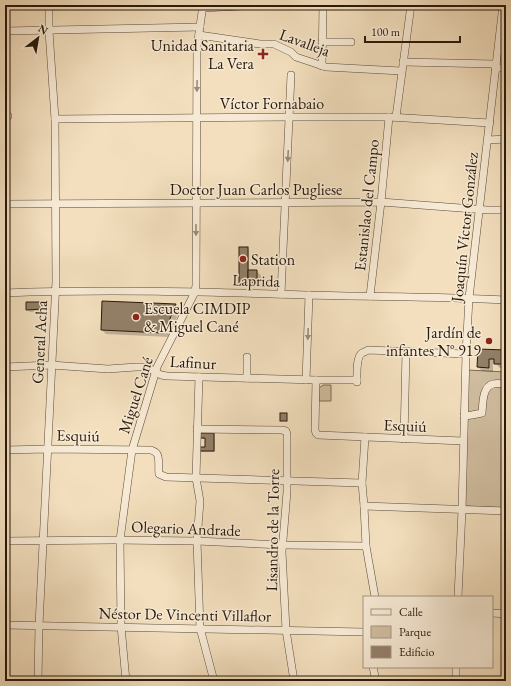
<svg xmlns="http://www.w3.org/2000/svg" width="511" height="686" font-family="'EB Garamond',serif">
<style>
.green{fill:#d0bd9f;stroke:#7c6b54}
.shadow{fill:#0003}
.building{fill:#928068;stroke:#28190a}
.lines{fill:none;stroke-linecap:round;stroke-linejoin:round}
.minor-casing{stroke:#5b4a37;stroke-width:8}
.minor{stroke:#f7ead5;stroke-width:7}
.oneway{fill:#9a8c7a}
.poi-dot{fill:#8f2418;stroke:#f7ead5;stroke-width:1.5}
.labels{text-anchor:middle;stroke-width:3;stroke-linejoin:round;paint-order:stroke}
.street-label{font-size:16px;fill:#28190a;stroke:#f7ead5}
.poi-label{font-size:16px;fill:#28190a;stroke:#f7ead5;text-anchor:end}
</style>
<rect width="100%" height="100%" fill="#f3dfbe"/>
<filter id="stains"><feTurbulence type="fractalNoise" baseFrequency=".005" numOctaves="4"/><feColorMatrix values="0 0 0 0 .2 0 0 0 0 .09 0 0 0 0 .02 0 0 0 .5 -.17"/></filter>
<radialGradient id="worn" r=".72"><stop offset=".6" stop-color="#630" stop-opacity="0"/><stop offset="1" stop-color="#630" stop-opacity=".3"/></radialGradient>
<!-- green -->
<g class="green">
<path d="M468,370L506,372V508L464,506Z"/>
<path d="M323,385H331V401H319V388Z"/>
</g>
<!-- shadow -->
<g class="shadow">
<path d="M248,248L249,249V271H257L261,276V282L252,281V283L261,284V286H254L249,282V284H241L240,283Z"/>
<path d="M40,303L45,308V311L30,312L27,309Z"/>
<path d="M176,305L180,309L169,337L106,334L102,330Z"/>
<path d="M478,350L506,351V368H500L495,363H493V372L482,371L478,367Z"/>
<path d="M214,434L215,435V452H201L200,451L206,448V439H201L200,438Z"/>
</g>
<!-- building -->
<g class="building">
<rect x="239" y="247" width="9" height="36"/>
<path d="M248,270H257V283L248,282Z"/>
<path d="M102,301L176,304L164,333L101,330Z"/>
<path d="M26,302H40V304H42V309L26,310Z"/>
<path d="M478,349L506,350V364H494V359H489V368L477,367Z"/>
<rect x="280" y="413" width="7" height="8"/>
<path d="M202,433H214V451H199V447H205V438H199V434Z"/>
</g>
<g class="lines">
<!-- minor casing -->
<g class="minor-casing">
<g id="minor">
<path d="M203,8L259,5"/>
<path d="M5,31L200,27"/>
<path d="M199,35L260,44H274L291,52L296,57L326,67L401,71"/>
<path d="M322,42H351"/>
<path d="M403,62L495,64"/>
<path d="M322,66L323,5"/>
<path d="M495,68H506"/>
<path d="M5,116H8"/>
<path d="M396,117L411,5"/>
<path d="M55,119L290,117H389L490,123"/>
<path d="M488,140L506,139"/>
<path d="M5,204L381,202L487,210H506"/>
<path d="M5,293C106,289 206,292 307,295C373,297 440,296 506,300"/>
<path d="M281,294L291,75"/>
<path d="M370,296L381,202L389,117"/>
<path d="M5,367L51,365L108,369L136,367H147L161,375L167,376L316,380H357"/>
<path d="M199,377L196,478L200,501L197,541L200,628L214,681"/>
<path d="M247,378V357"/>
<path d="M306,380L309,295"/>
<path d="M316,380L315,430L316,433L318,435L463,441"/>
<path d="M357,382C357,374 356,357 362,353C364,352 367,351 368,350L466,354"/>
<path d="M464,416L472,415L482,413C483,404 482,387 493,384C497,383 502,384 506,384"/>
<path d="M197,429L282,430L286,431L287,434V492L282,552L286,630L294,681"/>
<path d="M365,437L362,483L364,506L366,546L375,597"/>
<path d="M404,439L406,352"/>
<path d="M5,450L48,449L151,450C154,451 156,452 157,454C160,458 158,469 159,474L166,477L362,483"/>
<path d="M364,506L506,511"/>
<path d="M5,541L114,540L197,541L283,545L366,546"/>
<path d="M458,597L462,510L466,354L469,298L503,5"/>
<path d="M492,613L506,614"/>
<path d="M5,625L364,632"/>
<path d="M373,667L376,681"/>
<path d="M38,681L39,625L56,281L55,119L49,31V5"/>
<path d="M126,681L121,626L120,540L132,450L157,367L195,292L196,285L197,47L203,5"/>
<path d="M456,681V667"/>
</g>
</g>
<!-- minor -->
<use href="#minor" class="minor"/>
</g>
<!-- one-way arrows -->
<defs><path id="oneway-solid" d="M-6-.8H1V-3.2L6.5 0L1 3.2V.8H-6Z"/></defs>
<g class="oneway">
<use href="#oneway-solid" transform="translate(197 86) rotate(91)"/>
<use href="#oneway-solid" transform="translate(288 156) rotate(93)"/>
<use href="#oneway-solid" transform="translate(196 230) rotate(90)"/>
<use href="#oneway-solid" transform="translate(308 334) rotate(92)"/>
</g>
<!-- markers -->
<g class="poi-dot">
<path d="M261 48h4v4h4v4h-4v4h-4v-4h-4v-4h4z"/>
<circle cx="243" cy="259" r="4"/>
<circle cx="136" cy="317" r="4"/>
<circle cx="489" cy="341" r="4"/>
</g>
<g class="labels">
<!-- street labels -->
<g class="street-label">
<text transform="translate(305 42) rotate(20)" y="6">Lavalleja</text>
<text x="272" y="109">Víctor Fornabaio</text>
<text x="256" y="195">Doctor Juan Carlos Pugliese</text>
<text transform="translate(366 205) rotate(-84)" y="6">Estanislao del Campo</text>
<text transform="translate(464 227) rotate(-84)" y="6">Joaquín Víctor González</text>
<text transform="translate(256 280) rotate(2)" y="6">Laprida</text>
<text transform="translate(39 342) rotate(-87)" y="6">General Acha</text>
<text transform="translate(193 362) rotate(3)" y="6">Lafinur</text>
<text transform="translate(135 395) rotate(-72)" y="6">Miguel Cané</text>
<text transform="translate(405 425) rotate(2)" y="6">Esquiú</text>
<text transform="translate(78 435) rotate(1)" y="6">Esquiú</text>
<text transform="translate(186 528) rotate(2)" y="6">Olegario Andrade</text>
<text transform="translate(272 530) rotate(-89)" y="6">Lisandro de la Torre</text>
<text transform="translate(185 614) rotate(1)" y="6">Néstor De Vincenti Villaflor</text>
</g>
<!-- poi labels -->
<g class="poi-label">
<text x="254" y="51">Unidad Sanitaria<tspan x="254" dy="18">La Vera</tspan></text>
<text x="251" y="265" text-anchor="start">Station</text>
<text x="144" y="314" text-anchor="start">Escuela CIMDIP<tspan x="144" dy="18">&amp; Miguel Cané</tspan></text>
<text x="481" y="338">Jardín de<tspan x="481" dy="18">infantes N° 919</tspan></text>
</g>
</g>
<!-- margin -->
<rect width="511" height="686" fill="none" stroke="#f3dfbe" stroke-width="20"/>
<rect x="6" y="6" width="499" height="674" fill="none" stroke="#28190a" stroke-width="2"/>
<rect x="10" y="10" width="491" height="666" fill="none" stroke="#28190a"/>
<!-- legend -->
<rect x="363" y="596" width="130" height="72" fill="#f7ead5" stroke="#a49684"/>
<rect x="371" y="609" width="20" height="6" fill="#f7ead5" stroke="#a49684"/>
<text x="399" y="616" font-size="12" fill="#28190a">Calle</text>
<rect x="371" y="626" width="20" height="12" fill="#d0bd9f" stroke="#a49684"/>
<text x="399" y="636" font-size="12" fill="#28190a">Parque</text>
<rect x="371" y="646" width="20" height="12" fill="#928068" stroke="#a49684"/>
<text x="399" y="656" font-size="12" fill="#28190a">Edificio</text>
<!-- north arrow -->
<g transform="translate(38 38) rotate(31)" stroke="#f7ead5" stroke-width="3" paint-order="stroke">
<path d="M0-3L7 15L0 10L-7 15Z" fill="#28190a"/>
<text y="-6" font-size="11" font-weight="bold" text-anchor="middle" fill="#28190a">N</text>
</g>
<!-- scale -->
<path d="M365 36v6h95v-6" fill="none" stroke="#28190a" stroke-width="2"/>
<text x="371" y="36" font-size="12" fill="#28190a" stroke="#f7ead5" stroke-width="3" paint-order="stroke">100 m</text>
<rect width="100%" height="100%" filter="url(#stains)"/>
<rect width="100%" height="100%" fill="url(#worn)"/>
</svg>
